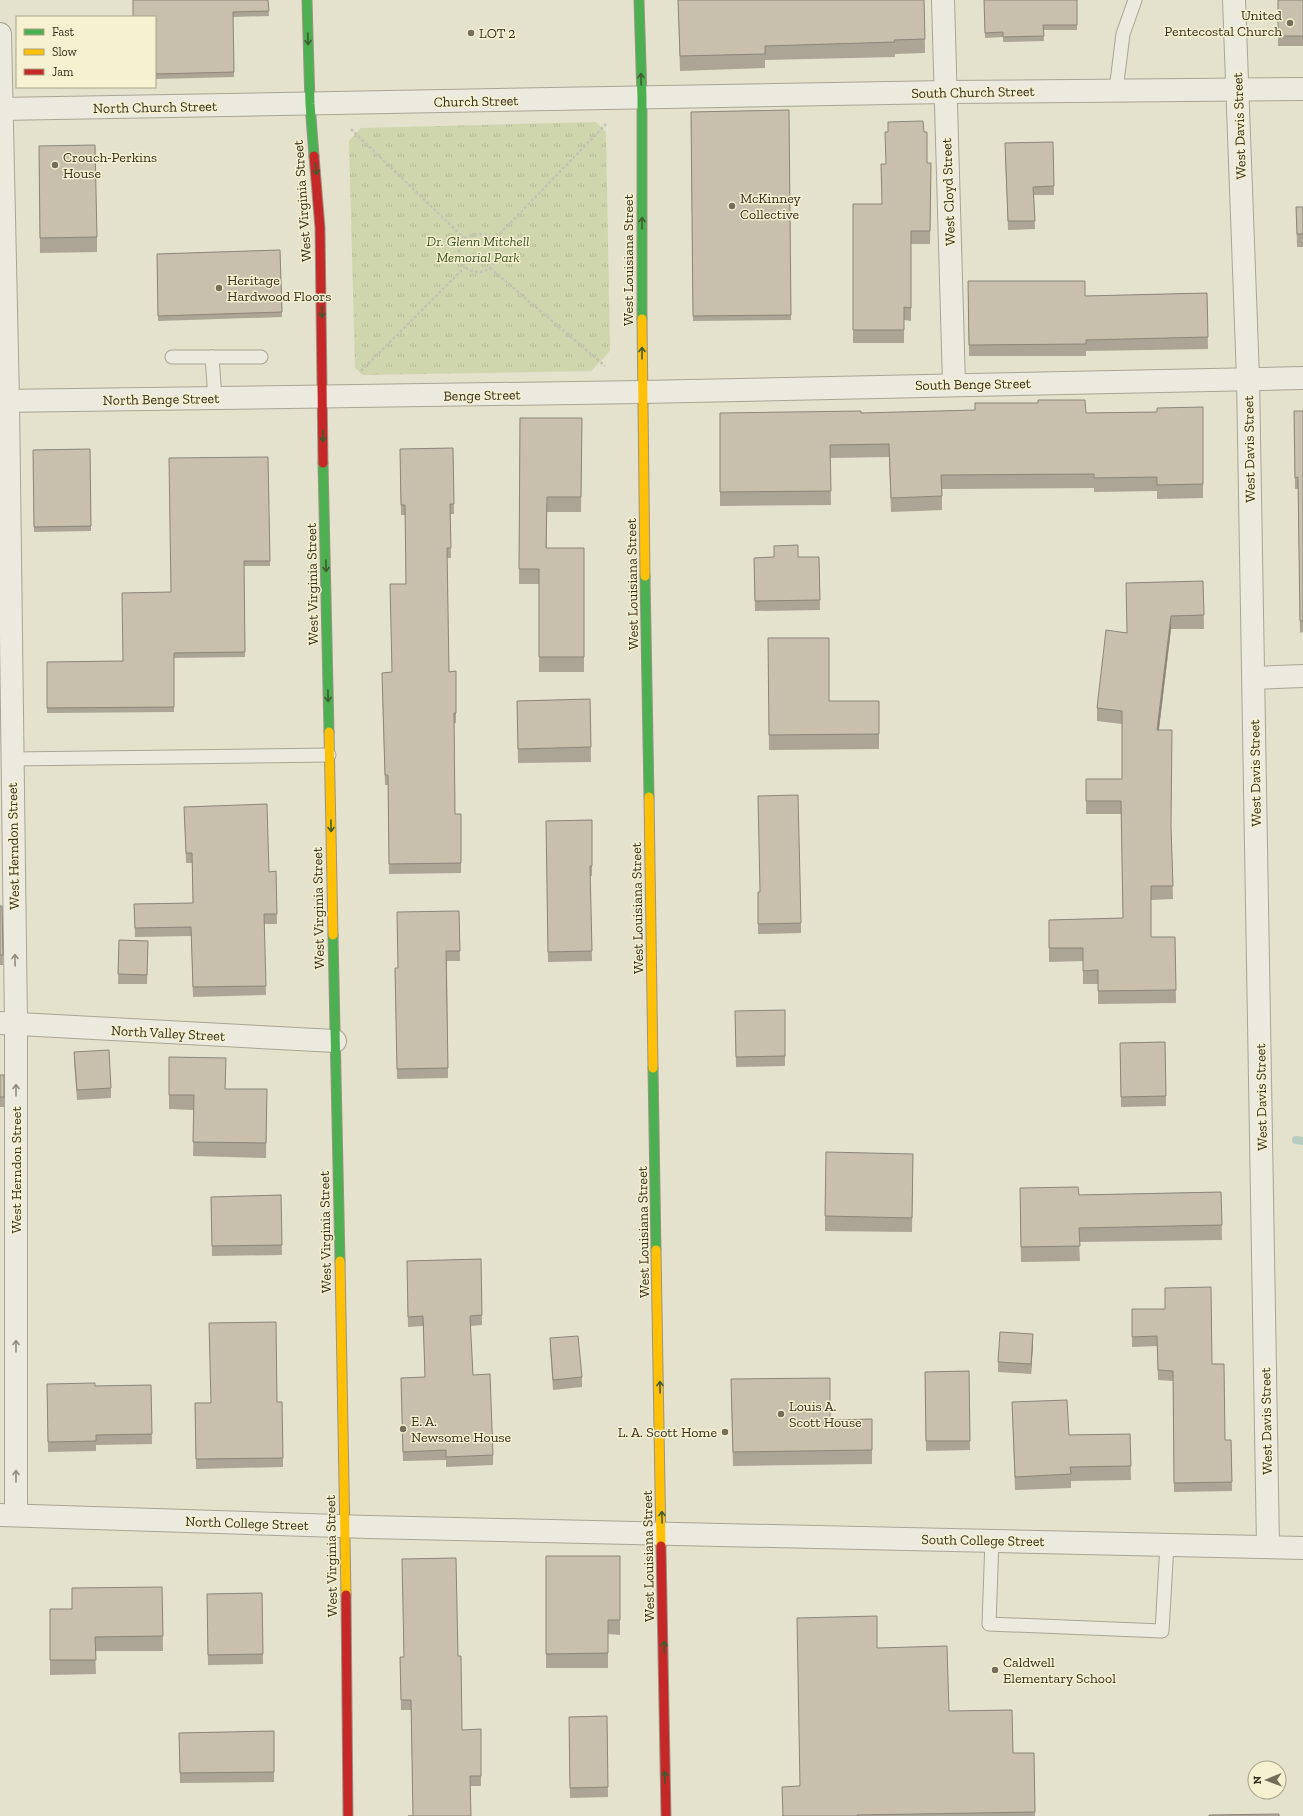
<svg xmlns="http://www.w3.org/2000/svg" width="1303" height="1816" font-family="'Zilla Slab',serif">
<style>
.park{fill:url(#park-tufts)}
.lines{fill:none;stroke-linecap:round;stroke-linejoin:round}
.stream{stroke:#b7cbc2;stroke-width:8}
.lane-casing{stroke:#a9a595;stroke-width:15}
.street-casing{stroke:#a9a595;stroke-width:24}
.fast-casing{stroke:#999485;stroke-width:11}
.slow-casing{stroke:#999485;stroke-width:11}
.jam-casing{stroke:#999485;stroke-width:11}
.path{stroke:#c5c2b4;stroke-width:2.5;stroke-dasharray:3 2;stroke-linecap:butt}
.lane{stroke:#eceade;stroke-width:13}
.street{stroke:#eceade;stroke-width:22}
.fast{stroke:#4caf50;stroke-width:9}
.slow{stroke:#ffc107;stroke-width:9}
.jam{stroke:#c62828;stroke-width:9}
.wall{fill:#aca495}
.shaded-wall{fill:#8c8679}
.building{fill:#c8bfad;stroke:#8c8679}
.oneway{stroke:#3f5b2f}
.oneway2{stroke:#928c7e}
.poi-dot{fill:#746d5a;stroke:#f6f1d1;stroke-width:1.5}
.labels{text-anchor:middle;stroke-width:3;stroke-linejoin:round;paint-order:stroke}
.poi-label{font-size:14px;fill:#382e1d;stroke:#f6f1d1;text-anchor:start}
.street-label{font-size:14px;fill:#382e1d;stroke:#f6f1d1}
.park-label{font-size:14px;font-style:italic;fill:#405523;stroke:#f6f1d1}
</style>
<defs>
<pattern id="park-tufts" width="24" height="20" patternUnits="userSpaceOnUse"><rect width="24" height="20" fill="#cfd6ae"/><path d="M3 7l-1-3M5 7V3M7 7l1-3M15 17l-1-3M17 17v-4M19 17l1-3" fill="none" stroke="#b2b895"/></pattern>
</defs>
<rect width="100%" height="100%" fill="#e4e1cc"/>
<!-- park -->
<path class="park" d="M596,122L606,132L610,351L591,371L363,375L355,368L349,141L361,128Z"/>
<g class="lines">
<!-- stream -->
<path class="stream" d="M1296,1140L1303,1141"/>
<!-- lane casing -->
<g class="lane-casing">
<g id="lane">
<path d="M1116,90L1123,34L1135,0"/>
<path d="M172,357H261"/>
<path d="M212,357L215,399"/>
<path d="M12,759L329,755"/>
<path d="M992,1540L989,1624L1162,1631L1167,1544"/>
</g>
</g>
<!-- street casing -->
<g class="street-casing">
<g id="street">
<path d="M943,0L954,384"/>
<path d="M1234,0L1248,378L1268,1547"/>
<path d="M0,34L8,401L16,1025V1515"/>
<path d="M0,109L946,92L1303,89"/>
<path d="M0,401L642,392L1303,378"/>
<path d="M1254,678L1303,676"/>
<path d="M0,1023L335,1041"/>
<path d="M0,1515L369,1527L1303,1548"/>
</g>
</g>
<!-- fast casing -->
<g class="fast-casing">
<g id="fast">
<path d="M307,0L310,104L314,156"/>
<path d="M639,0L642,98V319"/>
<path d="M323,463L329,732"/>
<path d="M645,576L649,797"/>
<path d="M333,935L340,1261"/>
<path d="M653,1068L656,1250"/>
</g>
</g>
<!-- slow casing -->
<g class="slow-casing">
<g id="slow">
<path d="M642,319L645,576"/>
<path d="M329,732L333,935"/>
<path d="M649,797L653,1068"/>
<path d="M656,1250L661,1546"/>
<path d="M340,1261L346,1595"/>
</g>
</g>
<!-- jam casing -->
<g class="jam-casing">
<g id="jam">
<path d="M314,156L320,228L323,463"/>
<path d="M661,1546L666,1816"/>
<path d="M346,1595L348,1816"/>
</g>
</g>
<!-- path -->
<g class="path">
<path d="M351,129L465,239"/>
<circle cx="478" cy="253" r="19"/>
<path d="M493,241L606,124"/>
<path d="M490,268L605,366"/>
<path d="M361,371L465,267"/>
</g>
<!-- lane -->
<use href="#lane" class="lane"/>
<!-- street -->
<use href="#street" class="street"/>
<!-- fast -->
<use href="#fast" class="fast"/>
<!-- slow -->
<use href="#slow" class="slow"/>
<!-- jam -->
<use href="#jam" class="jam"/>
</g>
<!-- wall -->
<g class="wall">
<path d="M268,0L269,16L233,17L234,77L155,79V17Z"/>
<path d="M678,0H924L925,53L895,54V57L765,60V68L680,71Z"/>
<path d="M984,0H1077V30H1043L1044,41L1003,42V37L985,38Z"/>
<rect x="1278" y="0" width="25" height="46"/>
<path d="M789,110L791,320L693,321L691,112Z"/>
<path d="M924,132L927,163H931L930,244H911V321L904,320V343H853V204H882L886,164Z"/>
<path d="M1053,142L1054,195H1034L1035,229L1008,230L1005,151Z"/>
<path d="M39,160L97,237V252L40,253Z"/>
<path d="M1296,207H1303V247H1297Z"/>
<path d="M280,250L282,317L158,321L157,254Z"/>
<path d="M968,281L1085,296L1207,293L1208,349L1086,351V356H969Z"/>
<path d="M1203,407V498L1157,499V491L1094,492V488L942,489V510L891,512L889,457L830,458L831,505L720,506V413H1086L1157,412Z"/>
<path d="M1294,411H1303V632L1300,633L1298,489H1295Z"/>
<path d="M520,418H582L581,512H547V548H584V672H539V584H519Z"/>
<path d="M453,448L454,514H450L451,558H447L449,672L456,671V723H454L455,814H461V873L389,874L388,785H385L382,683L392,672L406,584L405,515H401L400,449Z"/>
<path d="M90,449L91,531L34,532L33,450Z"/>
<path d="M268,457L270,566H244L245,657L174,658V712L47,713V662L123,661L171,592Z"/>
<path d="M819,557L820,610L755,611L754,558Z"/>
<path d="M1203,581L1204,629H1171L1159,730L1171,829L1173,899L1151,900V937H1175L1176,1003L1098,1004V984H1083V961L1049,962V920L1123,918L1121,814H1086V779H1122V724L1097,721V708L1126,633Z"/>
<path d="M768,638L829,701H879V749L769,750Z"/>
<path d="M590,699L591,762L518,763L517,701Z"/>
<path d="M184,807L269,872L276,871L277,924H264L266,995L193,997L191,936L135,937L134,904L193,903L192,863H186Z"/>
<path d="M592,820V876H590L592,961L548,962L546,821Z"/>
<path d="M758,892H760L801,923V933L758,934Z"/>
<path d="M0,906H2L3,965H0Z"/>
<path d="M459,911L460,961H447L448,1078L397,1079L395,968H398Z"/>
<path d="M119,940L148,941L147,984H118Z"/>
<path d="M785,1010V1066L736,1067L735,1011Z"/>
<path d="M1165,1042L1166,1106L1121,1107L1120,1043Z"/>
<path d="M74,1052L111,1088V1098L77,1100L74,1062Z"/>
<path d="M169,1057L226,1073L225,1089H267L266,1158L193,1156L194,1110L169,1109Z"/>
<rect x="0" y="1075" width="4" height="32"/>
<path d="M913,1154L912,1232L825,1231V1216Z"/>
<path d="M1221,1192L1222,1240L1079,1242L1080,1261L1021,1262L1020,1203L1079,1195Z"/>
<path d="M281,1195L282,1255L212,1256L211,1197Z"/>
<path d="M481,1259L482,1325L470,1326L473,1375L493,1455V1465L446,1467V1460L403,1461L401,1378L425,1377L423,1326L408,1327L407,1261Z"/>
<path d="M1132,1309L1212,1364L1225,1440H1231L1232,1491L1174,1492L1173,1381L1158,1380L1157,1346L1132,1347Z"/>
<path d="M550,1338L582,1377V1387L553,1390L550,1348Z"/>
<path d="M1033,1344L1031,1374L998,1372V1362Z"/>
<path d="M969,1371L970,1450L926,1451L925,1372Z"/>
<path d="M47,1384L95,1386L151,1385L152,1444L96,1445V1451L48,1452Z"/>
<path d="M731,1394L830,1420L872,1419V1464L733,1466Z"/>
<path d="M277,1402H282L283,1467L196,1469L195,1403Z"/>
<path d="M1012,1402L1069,1435L1130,1434L1131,1480L1071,1481V1488L1015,1490Z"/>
<path d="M546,1556H620V1635L608,1634V1668H546Z"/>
<path d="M162,1587L163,1651H95L96,1674L50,1675V1609H72Z"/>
<path d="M262,1593L263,1664L208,1665L207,1594Z"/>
<path d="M877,1648L949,1711L1013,1753H1034L1035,1816H782Z"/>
<path d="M458,1656L462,1730L481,1729V1786H470L413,1816L411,1710H401L400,1657Z"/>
<path d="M607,1716L608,1797L570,1798L569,1717Z"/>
<path d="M274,1731V1782L180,1783L179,1733Z"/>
</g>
<!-- shaded-wall -->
<g class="shaded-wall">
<path d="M1171,616V629L1157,744V730Z"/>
<path d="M1033,1334V1344L1031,1374V1364Z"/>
</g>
<!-- building -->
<g class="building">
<path d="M133,0H268L269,11L233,12L234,72L155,74V17H133Z"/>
<path d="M678,0H924L925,39L894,40L895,42L765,46V54L680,56Z"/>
<path d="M984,0H1077V25H1043L1044,36L1003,37V32L985,33Z"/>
<rect x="1278" y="0" width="25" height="36"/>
<path d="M789,110L791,315L693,316L691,112Z"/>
<path d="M923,121L924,132H927V163H931L930,231H911V308L904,307V330H853V204H882L881,164H886L885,132H888V122Z"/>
<path d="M1053,142L1054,186L1033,187L1035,221H1008L1005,143Z"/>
<path d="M95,145L97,237L40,238L39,146Z"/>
<path d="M1296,207H1303V234H1297Z"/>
<path d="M280,250L282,312L158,316L157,254Z"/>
<path d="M968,281H1085V296L1207,293L1208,337L1086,340V344L969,345Z"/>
<path d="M1038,400H1085L1086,413L1157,412V408L1203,407V484L1157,485V477L1094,478V474L941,475L942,496L891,498L889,444L830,445L831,491L720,492V413L861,411V413L975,410V403H1038Z"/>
<path d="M1294,411H1303V621H1300L1298,477L1295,478Z"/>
<path d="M520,418H582L581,497H547L546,548H584V657H539V569H519Z"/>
<path d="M453,448L454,504H450L451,548H447L449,672L456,671V713H454L455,814H461V863L389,864L388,775H385L382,673L392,672L390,584H406L405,505H401L400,449Z"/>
<path d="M90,449L91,526L34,527L33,450Z"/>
<path d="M268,457L270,561H244L245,652L174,653V707L47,708V662L123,661L122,593L171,592L169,458Z"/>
<path d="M798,545V557H819L820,600L755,601L754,558L774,557V546Z"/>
<path d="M1203,581L1204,615L1171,616L1157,730H1172L1171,827L1173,886H1151V937H1175L1176,990L1098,991V970L1083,971V948H1049V920L1123,918L1121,801H1086V779H1122V711L1097,708L1106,630L1127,633L1126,583Z"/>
<path d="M768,638H829V701H879V734L769,735Z"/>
<path d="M590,699L591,747L518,749L517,701Z"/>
<path d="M798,795L801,923L758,924V892H760L758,796Z"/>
<path d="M267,804L269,872L276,871L277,914H264L266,986L193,987L191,927L135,928L134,904L193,903L192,853H186L184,807Z"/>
<path d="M592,820V866H590L592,951L548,952L546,821Z"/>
<path d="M0,906H2L3,955H0Z"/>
<path d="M459,911L460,951H446L448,1068L397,1069L395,968H398L397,912Z"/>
<path d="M119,940L148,941L147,975L118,974Z"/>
<path d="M785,1010V1056L736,1057L735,1011Z"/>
<path d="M1165,1042L1166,1096L1121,1097L1120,1043Z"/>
<path d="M109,1050L111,1088L77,1090L74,1052Z"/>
<path d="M169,1057L226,1058L225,1089H267L266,1143L193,1142L194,1095H169Z"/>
<rect x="0" y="1075" width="4" height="22"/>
<path d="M826,1152L913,1154L912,1218L825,1216Z"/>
<path d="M1078,1187L1079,1195L1221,1192L1222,1225L1079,1228L1080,1246L1021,1247L1020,1188Z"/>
<path d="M281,1195L282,1245L212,1246L211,1197Z"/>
<path d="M481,1259L482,1315L470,1316L473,1375L490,1374L493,1455L446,1457V1450L403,1452L401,1378L425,1377L423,1316L408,1317L407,1261Z"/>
<path d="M1211,1287L1212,1364H1224L1225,1440H1231L1232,1482L1174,1483L1173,1371L1158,1370L1157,1336L1132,1337V1309H1165V1288Z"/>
<path d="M276,1322L277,1402H282L283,1458L196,1459L195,1403H211L209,1323Z"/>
<path d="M1000,1332L1033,1334L1031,1364L998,1362Z"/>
<path d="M578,1336L582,1377L553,1380L550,1338Z"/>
<path d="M969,1371L970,1441H926L925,1372Z"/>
<path d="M830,1378V1420L872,1419V1450L733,1452L731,1379Z"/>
<path d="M95,1383V1386L151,1385L152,1434L96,1435V1441L48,1442L47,1384Z"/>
<path d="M1067,1400L1069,1435L1130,1434L1131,1466L1070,1467L1071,1474L1015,1477L1012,1402Z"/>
<path d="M546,1556H620V1620H608V1653L546,1654Z"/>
<path d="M456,1558L458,1656H461L462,1730L481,1729V1776H470L471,1816H408H413L411,1700H401L400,1657H404L402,1559Z"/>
<path d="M162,1587L163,1636L95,1637L96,1660H50V1609H72V1588Z"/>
<path d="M262,1593L263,1654L208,1655L207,1594Z"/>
<path d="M877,1616V1648L947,1646L949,1711L1012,1710L1013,1753H1034L1035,1812L857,1815V1816H783L782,1787L800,1786L797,1618Z"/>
<path d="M607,1716L608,1787L570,1788L569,1717Z"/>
<path d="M274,1731V1772L180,1773L179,1733Z"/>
<path d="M1279,1814V1816H1209V1815Z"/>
</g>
<!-- one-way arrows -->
<defs><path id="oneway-shaft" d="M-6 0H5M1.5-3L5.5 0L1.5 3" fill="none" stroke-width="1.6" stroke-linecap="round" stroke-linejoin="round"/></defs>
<g class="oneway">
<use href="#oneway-shaft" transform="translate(308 39) rotate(89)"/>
<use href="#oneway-shaft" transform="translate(641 79) rotate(-92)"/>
<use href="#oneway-shaft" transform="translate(316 169) rotate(83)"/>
<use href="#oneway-shaft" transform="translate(642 223) rotate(-90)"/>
<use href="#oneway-shaft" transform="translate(322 312) rotate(90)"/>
<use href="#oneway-shaft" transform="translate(642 353) rotate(-90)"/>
<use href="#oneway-shaft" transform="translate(323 436) rotate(89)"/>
<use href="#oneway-shaft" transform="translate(326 566) rotate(89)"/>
<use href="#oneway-shaft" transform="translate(328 696) rotate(89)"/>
<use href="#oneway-shaft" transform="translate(331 826) rotate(89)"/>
<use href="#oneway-shaft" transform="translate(660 1387) rotate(-91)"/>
<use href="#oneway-shaft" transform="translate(662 1517) rotate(-91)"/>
<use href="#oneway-shaft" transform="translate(664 1647) rotate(-91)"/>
<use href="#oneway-shaft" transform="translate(665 1777) rotate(-91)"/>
</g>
<g class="oneway2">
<use href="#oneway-shaft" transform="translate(15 960) rotate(-91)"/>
<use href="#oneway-shaft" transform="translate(16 1090) rotate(-90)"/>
<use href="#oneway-shaft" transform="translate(16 1346) rotate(-90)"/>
<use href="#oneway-shaft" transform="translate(16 1476) rotate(-90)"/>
</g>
<!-- markers -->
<g class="poi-dot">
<circle cx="1290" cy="23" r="4"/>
<circle cx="471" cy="33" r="4"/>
<circle cx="55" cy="165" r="4"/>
<circle cx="732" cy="206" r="4"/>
<circle cx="219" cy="288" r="4"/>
<circle cx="781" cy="1414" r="4"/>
<circle cx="403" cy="1429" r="4"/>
<circle cx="725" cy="1432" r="4"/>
<circle cx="995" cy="1670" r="4"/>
</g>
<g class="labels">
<!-- poi labels -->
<g class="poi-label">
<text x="1282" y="20" text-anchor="end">United<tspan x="1282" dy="16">Pentecostal Church</tspan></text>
<text x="479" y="38">LOT 2</text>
<text x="63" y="162">Crouch-Perkins<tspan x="63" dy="16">House</tspan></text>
<text x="740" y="203">McKinney<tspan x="740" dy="16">Collective</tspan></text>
<text x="227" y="285">Heritage<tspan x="227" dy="16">Hardwood Floors</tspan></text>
<text x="789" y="1411">Louis A.<tspan x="789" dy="16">Scott House</tspan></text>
<text x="411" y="1426">E. A.<tspan x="411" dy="16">Newsome House</tspan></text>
<text x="717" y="1437" text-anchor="end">L. A. Scott Home</text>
<text x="1003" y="1667">Caldwell<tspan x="1003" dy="16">Elementary School</tspan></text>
</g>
<!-- street labels -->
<g class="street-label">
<text transform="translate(973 92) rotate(-1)" y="5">South Church Street</text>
<text transform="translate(476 101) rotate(-1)" y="5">Church Street</text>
<text transform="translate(155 107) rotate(-1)" y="5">North Church Street</text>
<text transform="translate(1239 126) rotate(-92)" y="5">West Davis Street</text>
<text transform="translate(948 192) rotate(-92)" y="5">West Cloyd Street</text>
<text transform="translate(302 201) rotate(-94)" y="5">West Virginia Street</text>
<text transform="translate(628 260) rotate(-90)" y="5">West Louisiana Street</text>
<text transform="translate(973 384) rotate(-1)" y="5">South Benge Street</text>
<text transform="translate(482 395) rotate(-1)" y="5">Benge Street</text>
<text transform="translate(161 399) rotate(-1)" y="5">North Benge Street</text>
<text transform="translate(1249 449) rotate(-91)" y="5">West Davis Street</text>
<text transform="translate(312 584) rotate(-91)" y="5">West Virginia Street</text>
<text transform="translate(632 584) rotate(-91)" y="5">West Louisiana Street</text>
<text transform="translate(1255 773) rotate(-91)" y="5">West Davis Street</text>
<text transform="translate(13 846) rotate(-91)" y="5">West Herndon Street</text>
<text transform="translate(318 908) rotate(-91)" y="5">West Virginia Street</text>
<text transform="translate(637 908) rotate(-91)" y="5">West Louisiana Street</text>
<text transform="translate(168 1033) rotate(3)" y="5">North Valley Street</text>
<text transform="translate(1261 1097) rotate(-91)" y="5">West Davis Street</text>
<text transform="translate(16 1170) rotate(-90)" y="5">West Herndon Street</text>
<text transform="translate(325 1232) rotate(-91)" y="5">West Virginia Street</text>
<text transform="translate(643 1232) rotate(-91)" y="5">West Louisiana Street</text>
<text transform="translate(1266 1421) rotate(-91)" y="5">West Davis Street</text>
<text transform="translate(247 1523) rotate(2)" y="5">North College Street</text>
<text transform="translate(983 1540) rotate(1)" y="5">South College Street</text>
<text transform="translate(331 1556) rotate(-91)" y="5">West Virginia Street</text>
<text transform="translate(648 1556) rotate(-91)" y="5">West Louisiana Street</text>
</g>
<!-- park labels -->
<g class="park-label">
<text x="478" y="246">Dr. Glenn Mitchell<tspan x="478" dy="16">Memorial Park</tspan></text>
</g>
</g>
<!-- legend -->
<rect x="16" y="16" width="140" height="72" fill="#f6f1d1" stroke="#aaa389"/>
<rect x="24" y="29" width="20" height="6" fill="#4caf50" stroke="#aaa389"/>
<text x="52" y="36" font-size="12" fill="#382e1d">Fast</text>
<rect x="24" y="49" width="20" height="6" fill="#ffc107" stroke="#aaa389"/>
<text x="52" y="56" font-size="12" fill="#382e1d">Slow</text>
<rect x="24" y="69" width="20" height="6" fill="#c62828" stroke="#aaa389"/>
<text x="52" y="76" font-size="12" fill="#382e1d">Jam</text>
<!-- north arrow -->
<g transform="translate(1267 1780) rotate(269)"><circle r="19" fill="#f6f1d1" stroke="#aaa389"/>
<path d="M0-3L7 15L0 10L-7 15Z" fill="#746d5a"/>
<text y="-6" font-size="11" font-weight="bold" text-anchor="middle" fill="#382e1d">N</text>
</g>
</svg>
